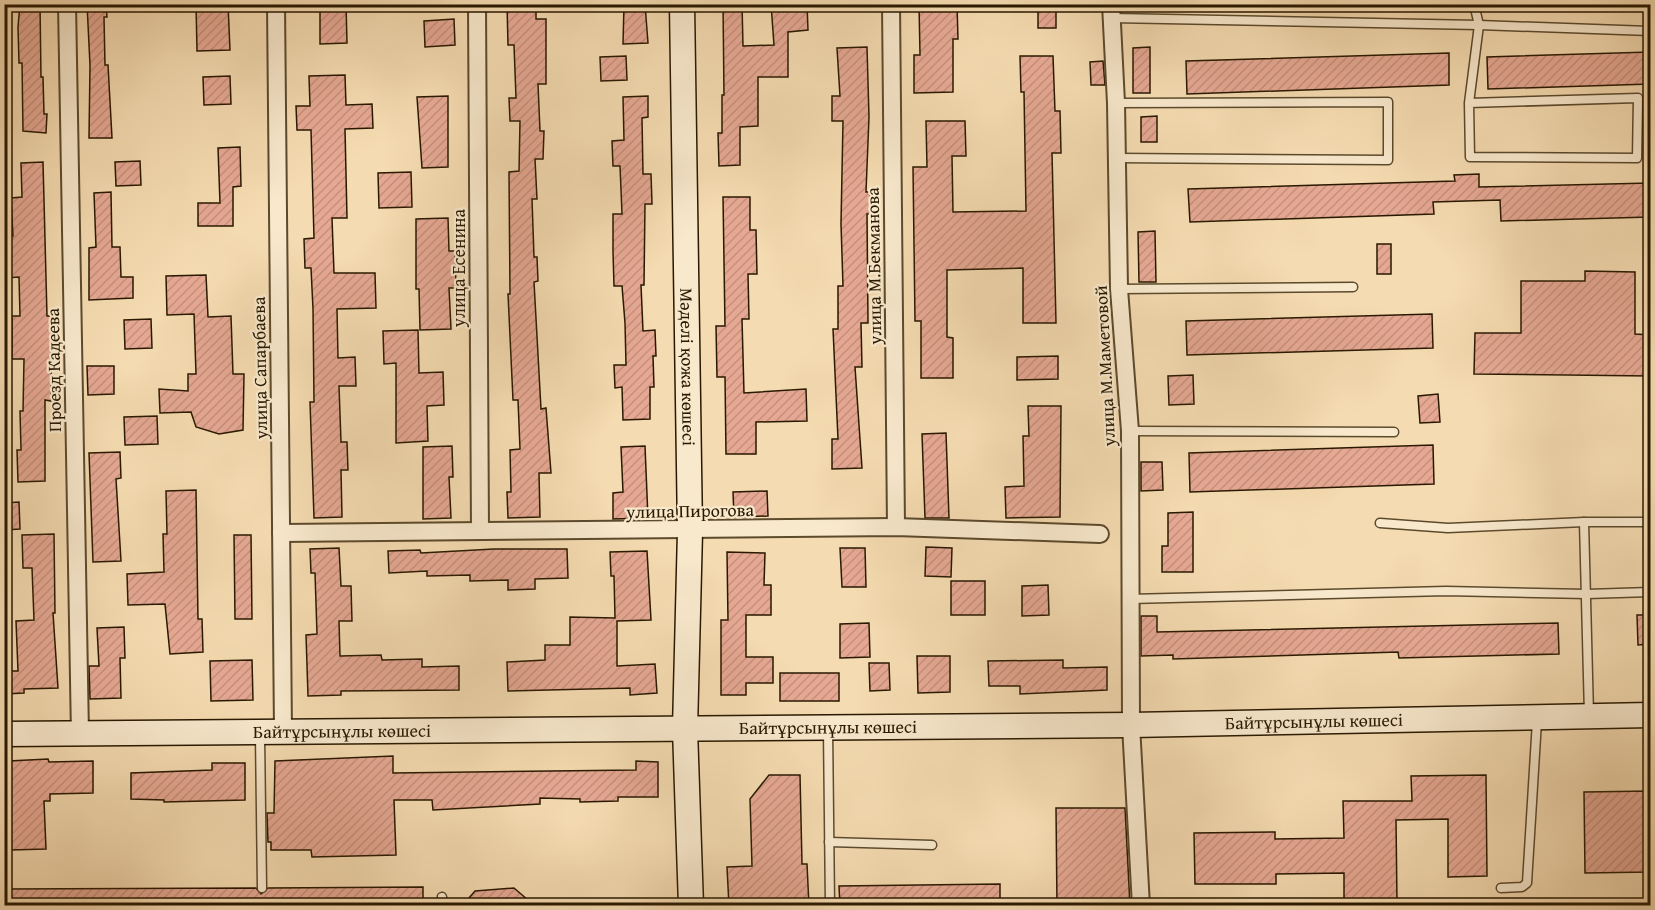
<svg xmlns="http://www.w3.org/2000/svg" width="1655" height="910" font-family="'Gentium Book Plus',serif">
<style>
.building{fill:url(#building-hatch);stroke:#291901;stroke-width:1.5}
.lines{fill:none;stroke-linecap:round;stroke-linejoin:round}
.service-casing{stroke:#5c4a2d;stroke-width:11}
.minor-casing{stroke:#5c4a2d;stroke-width:20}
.secondary-casing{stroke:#291901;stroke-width:27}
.service{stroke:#f8e8cc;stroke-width:8}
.minor{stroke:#f8e8cc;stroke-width:16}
.secondary{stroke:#f8e8cc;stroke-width:24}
.labels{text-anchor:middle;stroke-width:4.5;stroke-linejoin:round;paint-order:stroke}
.street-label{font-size:18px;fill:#291901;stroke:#f8e8cc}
</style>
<defs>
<pattern id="building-hatch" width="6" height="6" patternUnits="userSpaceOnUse" patternTransform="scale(1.5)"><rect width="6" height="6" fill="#e6a893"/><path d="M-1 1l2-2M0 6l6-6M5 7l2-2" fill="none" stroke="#c5907d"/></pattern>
</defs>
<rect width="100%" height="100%" fill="#f5dbb1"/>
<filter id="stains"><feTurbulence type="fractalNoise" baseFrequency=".00333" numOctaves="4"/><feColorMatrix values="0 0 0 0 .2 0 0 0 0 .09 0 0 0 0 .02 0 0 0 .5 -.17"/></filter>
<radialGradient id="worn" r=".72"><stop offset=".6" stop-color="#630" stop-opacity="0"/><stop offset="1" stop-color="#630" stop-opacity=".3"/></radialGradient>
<!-- building -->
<g class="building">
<path d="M20,4H40L41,77H43L44,114H47L46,133L23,131L22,63H19L18,27Z"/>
<path d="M87,4H106L107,17H104L105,65H108L112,138H89L90,65Z"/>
<path d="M196,4H228L230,50L197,51Z"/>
<path d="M320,4H346L347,43L320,44Z"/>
<path d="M507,4H536V19H546V84H538L540,131H544L543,159H535L537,199H532L534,257H537L538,281L534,282L541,409L546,408L551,473H539L540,517L508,518L507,492H511L510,450L520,449L518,400H513L508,294H510L509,172L519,171L520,121H510L509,98H516L514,45H508Z"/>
<path d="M624,4H645L648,43L623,44Z"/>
<path d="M723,4H742L743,46L774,45L771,4H807L808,30L788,32V77H758V126L740,127V165L719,166L718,133H722V95H724Z"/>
<path d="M919,4H957L958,39H953V92L914,93V55H920Z"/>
<rect x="1038" y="4" width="18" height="24"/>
<path d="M454,19L455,45L425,47L424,21Z"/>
<path d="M867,47L869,117L866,192H870V214H867L868,323H861L862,367H855L862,468L832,469V439H838L833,329H838V286H843L841,224L843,121H832V96H840L837,48Z"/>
<path d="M1150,47V93H1133V48Z"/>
<path d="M1650,52V84L1488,89L1487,57Z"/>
<path d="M1449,53V85L1187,94L1186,61Z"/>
<path d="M626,56L627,80L601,81L600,57Z"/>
<path d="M1020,56H1053L1055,111H1060L1061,153H1052L1056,323H1023V268L947,270V337L953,338V378H921V321H915L913,167H927L926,121H965L966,156H952L953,212L1026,211L1024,92H1021Z"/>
<path d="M1103,61L1105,85H1091L1090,62Z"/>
<path d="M345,75L346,105L372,104L373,128L345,129L347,218H332L334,273H375L376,308L337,309L338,358L355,357L356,386H339L341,442H347L348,470H341L342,517L314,518L310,402H314L313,309L311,268H305L304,239L314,238L311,130H297L296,106H310L309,76Z"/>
<path d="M230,76L231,104L204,105L203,77Z"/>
<path d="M448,96V167L422,168L417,97Z"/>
<path d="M648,96V117L642,118L643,174H651L652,204H645L644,285H641L643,331L655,330L656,356H653L654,387H650V419L623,420L622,387L615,388L614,365H626L625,323L622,286H614L613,252V214H622L620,166H613L612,141L624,140L623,97Z"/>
<path d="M1157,116V142H1141V117Z"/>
<path d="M240,147L241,186L233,187V226H198V203H220L218,148Z"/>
<path d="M140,161L141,185L116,186L115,162Z"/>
<path d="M43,162L47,316H51V401L45,400V481L18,482L17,450H21L20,411H23L24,359H12V316H20L19,277L4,278V236H13L11,198L22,197L21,163Z"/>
<path d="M411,172L412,207L379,208L378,173Z"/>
<path d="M1479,174V187L1650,183V217L1501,221L1500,200L1433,202L1434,214L1190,222L1188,189L1455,181L1454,175Z"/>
<path d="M111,192L112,247H120L121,277H133V298L89,300V248L96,247L94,193Z"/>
<path d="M723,197H750V230H756L757,274H748L749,319H742L744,393L806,389L807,421L756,422V454H726L725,377H717L716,326H725Z"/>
<path d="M448,218L449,251H455L456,288H449L451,329L420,330L419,289H416V219Z"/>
<path d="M1155,231L1156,282H1139L1138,232Z"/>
<rect x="1377" y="244" width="14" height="30"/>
<path d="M1585,271L1635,272V334L1650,335V376L1474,374L1475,333H1521V281H1585Z"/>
<path d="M206,275L208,317L231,316L233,374H244L243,430L219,434L196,427L191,412L160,413L159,389L188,391V374H196L194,314L167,315L166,276Z"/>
<path d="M1432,314L1433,348L1187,355L1186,321Z"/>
<path d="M151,319L152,348L125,349L124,320Z"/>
<path d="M418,330L419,373L443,372L444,405L427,406L428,441L396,443V363L384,364L383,331Z"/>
<path d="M1058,356V379L1017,380V357Z"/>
<path d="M87,366H114V394L88,395Z"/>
<path d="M1193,375L1194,404L1169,405L1168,376Z"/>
<path d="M1438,394L1440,422L1420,423L1418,396Z"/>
<path d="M1028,406H1061L1060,517L1006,518L1005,487L1024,486L1023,436H1029Z"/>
<path d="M157,416L158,444L125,445L124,417Z"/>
<path d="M946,433L949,518H925L922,434Z"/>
<path d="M1433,445L1434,484L1190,492L1189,453Z"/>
<path d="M452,446L453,477H449L451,518L423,519V447Z"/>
<path d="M645,446L648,518L613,519V493L623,492L621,447Z"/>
<path d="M120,452L121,478L116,479L121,561L93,562L89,453Z"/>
<path d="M1141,462H1162L1163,490L1141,491Z"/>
<path d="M196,490L198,619H202L203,652L170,654L165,604L128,605L127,574L164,572L163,534H167L166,491Z"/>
<path d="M767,491L768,516L734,517L733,492Z"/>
<path d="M19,502L20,529L4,530V503Z"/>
<path d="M1193,512V572H1162V546H1168V513Z"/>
<path d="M54,534L55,613H53L58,688L24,689V693L4,694V671H18L16,621L34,620L32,568H23L22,535Z"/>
<path d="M234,535H251L252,619H235Z"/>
<path d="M926,547L952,548L951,577L925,576Z"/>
<path d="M339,548L341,586H351L352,621H339L340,656L381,655L382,660L422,659V667L459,666V690L341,691V695L308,696L306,635L317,634L315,573H311L310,549Z"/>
<path d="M840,548H865L866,587H842Z"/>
<path d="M494,549H567L568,578L535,579V589L508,590V580L470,581V575L427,576V571L389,573L388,551L420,550L421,553Z"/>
<path d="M647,551L651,620L617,621V666L655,664L657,693L630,695V688L508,691L507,662L545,660V645H570V617L615,618L614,576H611L610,552Z"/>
<path d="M727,552L765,553L764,585H771V615H746V657H773V683H746V695H721V620H728Z"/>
<rect x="951" y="581" width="34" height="34"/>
<path d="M1048,585L1049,615L1022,616V586Z"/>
<path d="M1637,615H1650V644L1638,645Z"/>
<path d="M1141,616H1157V632L1558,623L1559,654L1399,658L1398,652L1173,659V655L1141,656Z"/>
<path d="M869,623L870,657L840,658V624Z"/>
<path d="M124,627L125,658H120L121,698L90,699L89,666H99L97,628Z"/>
<path d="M917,656H950V692L918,693Z"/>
<path d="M252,660L253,700L211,701L210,661Z"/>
<path d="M1063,660V668L1107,667V690L1020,694V686H989L988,661Z"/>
<path d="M869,663H889L890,690L870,691Z"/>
<rect x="780" y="673" width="59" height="28"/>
<path d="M393,756V773L636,770V761L658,762V797H618V801L580,802V799L540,798V804L433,810L432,800H394L396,855L312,857L311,850H271V842H268L267,813H274L275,761Z"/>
<path d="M48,759L49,762L93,761V793L50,794V801H44L46,849L11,850L9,761Z"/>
<path d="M212,763H245V800L164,802V800L131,799V773L212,770Z"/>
<path d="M769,775H800L802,864H807L809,906H729L727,867L752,866L750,799Z"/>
<path d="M1486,775L1487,876L1448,877V819L1396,820L1397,902L1344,903V873L1276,874V884H1195L1194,833L1275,832V839L1344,838L1343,801H1412L1411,776Z"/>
<path d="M1650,791V872L1585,873L1584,792Z"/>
<path d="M1056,808H1125L1130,906H1057Z"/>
<path d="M1000,884V906H840L839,886Z"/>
<path d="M423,887V906H4V889L256,888L261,894L268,888Z"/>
<path d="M514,888L535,906H462L475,891Z"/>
</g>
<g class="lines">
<!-- service casing -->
<g class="service-casing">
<g id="service">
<path d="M1112,18L1479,25L1650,31"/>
<path d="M1116,103L1388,102V160L1117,158"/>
<path d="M1469,103L1470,157L1637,158L1638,98L1469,103L1479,25L1474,4"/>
<path d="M1119,289L1353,287"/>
<path d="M1130,431L1394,432"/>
<path d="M1584,522L1589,715"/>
<path d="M1380,523L1448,528L1584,522H1650"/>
<path d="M1129,599L1446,591L1587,594L1650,592"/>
<path d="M828,728L830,906"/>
<path d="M260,735L262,888"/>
<path d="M829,842L932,845"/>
<path d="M1501,888L1522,887L1527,883L1537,721"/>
<path d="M442,897L443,906"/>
</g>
</g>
<!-- minor casing -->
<g class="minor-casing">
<g id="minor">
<path d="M67,4L80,735"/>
<path d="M276,4L283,731"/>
<path d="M477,4L480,531"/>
<path d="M891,4L896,527"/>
<path d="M1111,4L1116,103L1119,289L1130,431L1131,725L1141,906"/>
<path d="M281,533L896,527L1100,534"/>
</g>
</g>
<!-- secondary casing -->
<g class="secondary-casing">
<g id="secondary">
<path id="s1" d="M682,4L690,531L685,729L691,906"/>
<path id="s2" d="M4,734L1131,725L1650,715"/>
</g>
</g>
<!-- service -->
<use href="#service" class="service"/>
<!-- minor -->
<use href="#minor" class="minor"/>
<!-- secondary -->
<use href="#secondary" class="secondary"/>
</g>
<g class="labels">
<!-- street labels -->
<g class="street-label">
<text transform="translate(874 266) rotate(-91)" y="6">улица М.Бекманова</text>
<text transform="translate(459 268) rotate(-90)" y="6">улица Есенина</text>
<text transform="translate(1105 366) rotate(-93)" y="6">улица М.Маметовой</text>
<text dy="6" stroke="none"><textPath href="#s1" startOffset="363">Мәделі қожа көшесі</textPath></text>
<text transform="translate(260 368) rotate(-91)" y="6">улица Сапарбаева</text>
<text transform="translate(54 370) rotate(-91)" y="6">Проезд Кадеева</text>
<text transform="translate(690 511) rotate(-1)" y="6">улица Пирогова</text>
<text dy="6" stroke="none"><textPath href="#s2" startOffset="1310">Байтұрсынұлы көшесі</textPath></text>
<text dy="6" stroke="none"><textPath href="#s2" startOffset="824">Байтұрсынұлы көшесі</textPath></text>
<text dy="6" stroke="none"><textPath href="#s2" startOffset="338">Байтұрсынұлы көшесі</textPath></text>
</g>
</g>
<!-- margin -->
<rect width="1655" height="910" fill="none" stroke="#f5dbb1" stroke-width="24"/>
<rect x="6" y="6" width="1643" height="898" fill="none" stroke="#291901" stroke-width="3"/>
<rect x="12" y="12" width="1631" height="886" fill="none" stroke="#291901" stroke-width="1.5"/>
<rect width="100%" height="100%" filter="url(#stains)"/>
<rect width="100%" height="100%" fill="url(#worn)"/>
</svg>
